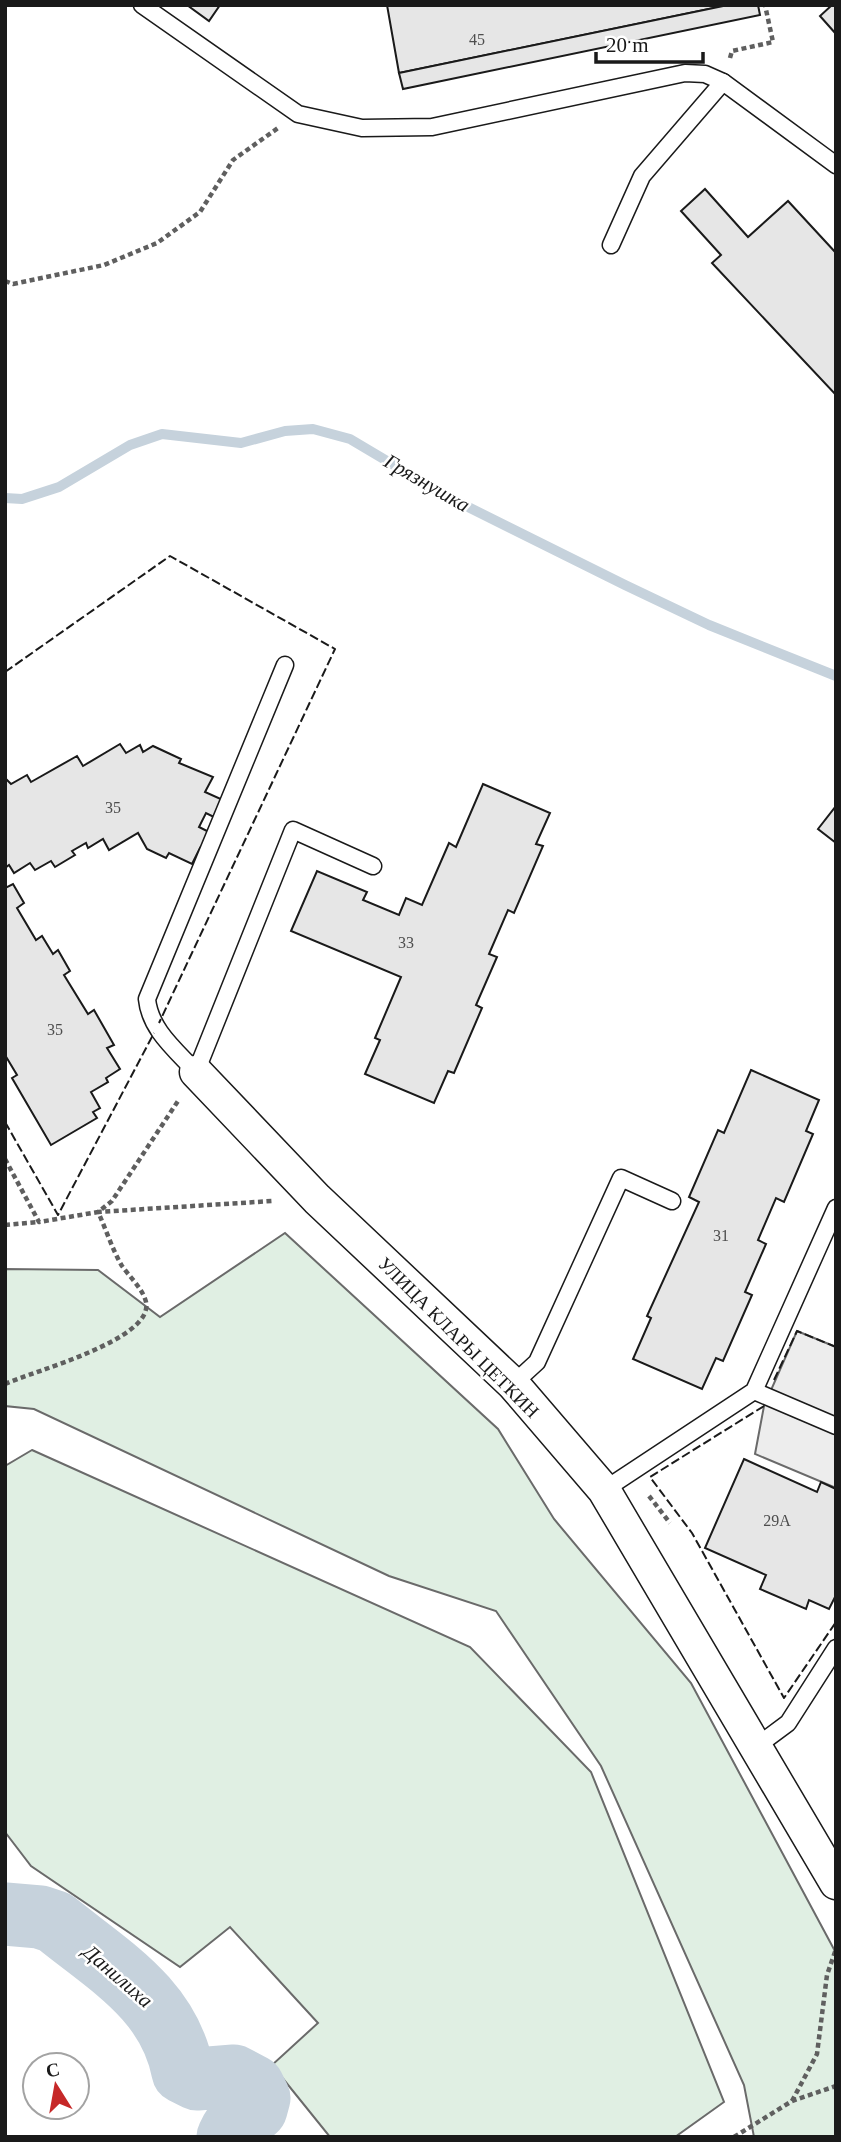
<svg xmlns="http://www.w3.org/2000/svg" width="841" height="2142" font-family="Georgia,serif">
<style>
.green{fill:#e0efe3;stroke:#6a6a6a;stroke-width:2}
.parking{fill:#ededed;stroke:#6a6a6a;stroke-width:2}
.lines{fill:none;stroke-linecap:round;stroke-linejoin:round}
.stream{stroke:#c6d2dc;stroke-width:10}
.river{stroke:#c6d2dc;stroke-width:63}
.building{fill:#e6e6e6;stroke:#1a1a1a;stroke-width:2}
.lane-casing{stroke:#1a1a1a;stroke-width:19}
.street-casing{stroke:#1a1a1a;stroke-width:35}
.path{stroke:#5f5f5f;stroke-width:4.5;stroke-dasharray:5 3.5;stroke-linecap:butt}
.lane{stroke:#fff;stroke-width:16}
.street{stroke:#fff;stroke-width:32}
.fence{stroke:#1a1a1a;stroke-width:2;stroke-dasharray:9 3.5;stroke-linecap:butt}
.labels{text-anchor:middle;stroke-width:5;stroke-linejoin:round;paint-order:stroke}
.number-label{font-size:16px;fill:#4d4d4d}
.street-label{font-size:19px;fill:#1a1a1a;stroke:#fff}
.water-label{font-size:21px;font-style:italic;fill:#1a1a1a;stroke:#fff}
</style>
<rect width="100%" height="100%" fill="#fff"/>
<!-- green -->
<g class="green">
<path d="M285,1233L498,1429L554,1519L691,1683L836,1953V2137H754L744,2085L601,1766L496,1611L389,1576L34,1409L5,1406V1269L98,1270L160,1317Z"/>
<path d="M32,1450L470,1647L591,1772L724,2102L675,2137H330L272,2065L318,2023L230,1927L180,1967L31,1866L5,1832V1466Z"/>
</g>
<!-- parking -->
<path class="parking" d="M797,1331L836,1347V1488L755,1454L764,1406Z"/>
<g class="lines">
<!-- stream -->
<path class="stream" d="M5,498L22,499L59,487L130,445L162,434L241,443L285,431L313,429L350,439L446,496L625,585L709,625L836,676"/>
<!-- river -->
<path class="river" d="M5,1914L40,1917L55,1922C109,1966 169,1999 183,2072L197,2079L234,2076L253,2086L259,2098L256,2109L232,2129L228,2137"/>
</g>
<!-- building -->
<g class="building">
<path d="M187,5H220L209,21Z"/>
<path d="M387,5H728L399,73Z"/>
<path d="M728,5H758L760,15L403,89L399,73Z"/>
<path d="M832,5H836V34L820,16Z"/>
<path d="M705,189L748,237L788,201L836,253V395L712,263L721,255L681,211Z"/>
<path d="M120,744L126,753L140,745L143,752L153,746L181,759L179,763L213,777L205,792L223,800L216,818L206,813L199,827L213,834L205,851L200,848L192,864L169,853L166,858L147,849L138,833L109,850L103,839L88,848L86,843L72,851L75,855L55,867L51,861L35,870L30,863L14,873L9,865L5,868V778L11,784L27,775L31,782L77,756L83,766Z"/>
<path d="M483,784L550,813L536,844L543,846L514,913L508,910L489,954L497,957L476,1005L482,1008L454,1073L448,1071L434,1103L365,1074L380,1040L375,1038L401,977L291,931L317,871L367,892L363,900L399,915L406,898L422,905L449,843L456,847Z"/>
<path d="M836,806V843L818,829Z"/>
<path d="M13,884L24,903L17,908L36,940L42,936L53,954L58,950L70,971L64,975L88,1014L94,1010L114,1045L107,1048L120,1069L106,1078L108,1082L91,1092L100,1108L93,1112L97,1118L51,1145L12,1078L17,1075L5,1055V888Z"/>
<path d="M751,1070L819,1100L806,1131L813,1134L784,1202L776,1198L758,1240L766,1244L745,1292L752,1295L723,1361L716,1358L702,1389L633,1359L651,1318L647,1316L699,1202L689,1197L718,1130L724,1133Z"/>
<path d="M744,1459L817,1492L821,1482L836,1489V1595L829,1609L809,1600L806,1609L760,1589L766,1575L705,1548Z"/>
</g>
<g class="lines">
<!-- lane casing -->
<g class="lane-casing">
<g id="lane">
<path d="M142,5L298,114L362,128L432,127L685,73L705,74L723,82"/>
<path d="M611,245L642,176L723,82L836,165"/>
<path d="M285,665L147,999C150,1030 176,1050 196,1072L293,830L373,866"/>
<path d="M513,1384L537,1362L621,1178L672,1201"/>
<path d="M754,1391L836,1426"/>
<path d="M604,1490L754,1391L836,1208"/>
<path d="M757,1746L788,1723L836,1648"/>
</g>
</g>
<!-- street casing -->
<g class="street-casing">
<path id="street" d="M196,1072L317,1199L513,1384L604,1490L836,1883"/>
</g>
<!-- path -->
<g class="path">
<path d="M730,58L732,51L773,42L765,5"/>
<path d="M5,281L13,284L104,265L157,243L200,212L233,160L278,128"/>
<path d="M5,1159L39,1222L98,1212L112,1201L178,1101"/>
<path d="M5,1225L39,1222"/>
<path d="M5,1384C33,1371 154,1340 146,1302C143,1289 129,1276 122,1266C112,1249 106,1229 98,1212L272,1201"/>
<path d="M649,1496L670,1523"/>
<path d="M792,2101L817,2054L827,1975L836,1949"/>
<path d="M734,2137L792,2101L836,2086"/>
</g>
<!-- lane -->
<use href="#lane" class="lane"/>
<!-- street -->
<use href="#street" class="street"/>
<!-- fence -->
<g class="fence">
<path d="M5,672L170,556L335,649L159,1023"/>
<path d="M5,1122L58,1215L154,1033"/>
<path d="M774,1380L797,1331L836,1347"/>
<path d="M764,1406L650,1477L692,1533L784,1698L836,1622"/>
</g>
</g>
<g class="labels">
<!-- number labels -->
<g class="number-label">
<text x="477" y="45">45</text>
<text x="113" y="813">35</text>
<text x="406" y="948">33</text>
<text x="55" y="1035">35</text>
<text x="721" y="1241">31</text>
<text x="777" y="1526">29А</text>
</g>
<!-- street labels -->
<g class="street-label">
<text transform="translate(459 1337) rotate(45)" y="7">УЛИЦА КЛАРЫ ЦЕТКИН</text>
</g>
<!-- water labels -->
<g class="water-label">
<text transform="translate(427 483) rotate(30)" y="7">Грязнушка</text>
<text transform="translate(118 1976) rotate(41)" y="7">Данилиха</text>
</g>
</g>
<!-- border -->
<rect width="841" height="2142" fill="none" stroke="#1a1a1a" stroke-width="14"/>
<!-- north arrow -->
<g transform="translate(56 2086) rotate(349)"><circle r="33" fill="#ffffff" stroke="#a3a3a3" stroke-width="2"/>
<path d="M0-5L12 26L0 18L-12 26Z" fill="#c62828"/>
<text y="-10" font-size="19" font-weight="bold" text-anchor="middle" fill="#1a1a1a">С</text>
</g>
<!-- scale -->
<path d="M596 52v10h107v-10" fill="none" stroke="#1a1a1a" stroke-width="3.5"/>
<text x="606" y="52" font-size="21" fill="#1a1a1a" stroke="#ffffff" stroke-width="5" paint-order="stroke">20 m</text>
</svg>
